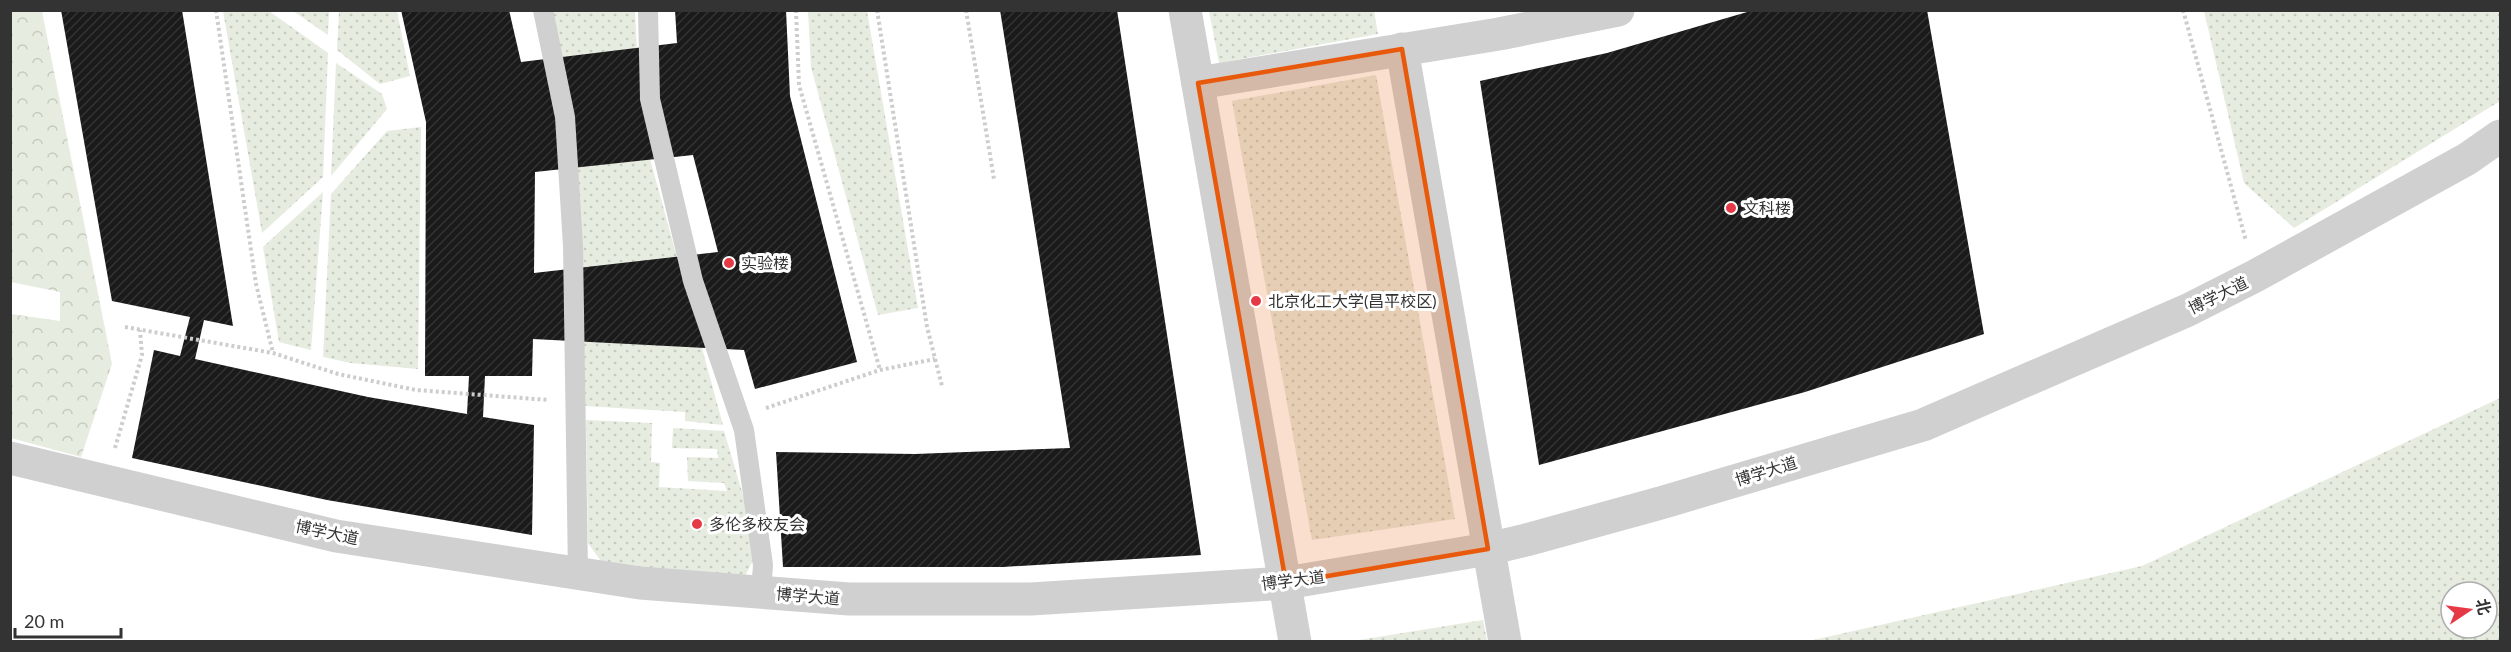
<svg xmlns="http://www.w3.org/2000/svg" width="2511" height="652" font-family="Lato,'Noto Sans SC',sans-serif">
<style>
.grass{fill:url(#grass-dots);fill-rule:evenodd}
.forest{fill:url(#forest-crowns)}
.building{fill:url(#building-hatch);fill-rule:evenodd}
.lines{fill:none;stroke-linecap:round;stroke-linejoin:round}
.path{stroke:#cdcdcd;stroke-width:4;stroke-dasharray:3 3;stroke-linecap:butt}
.lane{stroke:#d0d0d0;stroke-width:20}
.street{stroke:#d0d0d0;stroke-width:33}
.marked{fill:#e8590c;fill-opacity:0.2;stroke:#e8590c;stroke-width:4.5;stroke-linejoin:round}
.poi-dot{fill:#e63946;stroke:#fff;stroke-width:2}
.labels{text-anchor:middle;stroke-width:6;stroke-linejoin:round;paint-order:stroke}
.poi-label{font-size:16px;fill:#333;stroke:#fff;text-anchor:start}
.street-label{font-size:16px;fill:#333;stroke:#fff}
</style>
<defs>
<pattern id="grass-dots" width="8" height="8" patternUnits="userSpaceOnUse" patternTransform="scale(1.5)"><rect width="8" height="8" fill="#e6ecdf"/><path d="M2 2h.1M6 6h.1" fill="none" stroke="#c6cbc0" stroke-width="1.8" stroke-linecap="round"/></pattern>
<pattern id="forest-crowns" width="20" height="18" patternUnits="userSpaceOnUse" patternTransform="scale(1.5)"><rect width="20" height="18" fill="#e6ecdf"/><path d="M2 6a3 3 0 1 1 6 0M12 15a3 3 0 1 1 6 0" fill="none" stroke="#c6cbc0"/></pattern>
<pattern id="building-hatch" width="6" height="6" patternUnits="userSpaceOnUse" patternTransform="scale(1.5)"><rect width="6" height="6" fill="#1a1a1a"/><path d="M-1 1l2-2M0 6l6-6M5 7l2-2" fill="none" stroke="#333"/></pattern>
</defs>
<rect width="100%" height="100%" fill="#fff"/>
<!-- grass -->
<g class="grass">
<path d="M223,11H269L328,53L323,177L262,233Z"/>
<path d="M293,11H329L328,35Z"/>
<path d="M339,11H397L410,76L380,84L337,50Z"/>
<path d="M551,11H635L641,126L723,425L685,421V412L584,406Z"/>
<path d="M808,11H867L918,308L878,315L811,67Z"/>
<path d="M1209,11H1374L1378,34L1219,63Z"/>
<path d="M2204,11H2500V101L2294,228L2244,183Z"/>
<path d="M336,63L382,94L387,109L331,176Z"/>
<path d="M1376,75L1455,519L1312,540L1232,101Z"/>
<path d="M421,127L418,369L351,363L323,357L331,194L387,131Z"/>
<path d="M323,192L311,350L279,342L263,247Z"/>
<path d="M2500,398V641H1809L2142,566ZM2451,592H2487V628H2451Z"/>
<path d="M586,420L652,423L651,462L660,463L659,487L727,491L724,483L688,481L687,457L718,458L717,449L672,448L673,428L724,431L759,549L745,576L608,571L588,543Z"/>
<path d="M1483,620L1487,641H1353Z"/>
</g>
<!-- forest -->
<path class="forest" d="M11,10L42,11L112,364L81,457L11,438V314L60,321V292L11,282Z"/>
<!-- building -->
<g class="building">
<path d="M61,10H182L233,326L204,320L195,359L368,397L467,414L469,376H425L426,122L401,10H509L521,62L677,43L675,10H786L790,96L857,362L755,389L744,350L533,339L532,376H485L483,417L534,425L532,535L327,500L132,458L154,350L180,356L190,317L112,301ZM693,155L718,252L534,273L535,172Z"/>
<path d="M1000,10H1117L1201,555L1003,567H783L776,452L915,454L1070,448Z"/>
<path d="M1754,10H1927L1984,334L1805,392L1539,465L1480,81L1607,53Z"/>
</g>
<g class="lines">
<!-- path -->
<g class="path">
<path d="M216,10L256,284L273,353"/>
<path d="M796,10L799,85L880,370"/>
<path d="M877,10L927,327L942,386"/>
<path d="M966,10L994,179"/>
<path d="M2183,10L2246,241"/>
<path d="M125,327L273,353L338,374L416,390L549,400"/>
<path d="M766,408L880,370L935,359"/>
<path d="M115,448L142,355L140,330"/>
</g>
<!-- lane -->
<g class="lane">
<path d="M543,10L565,117L573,246L578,573"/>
<path d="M648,10L650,99L693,281L744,430L763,565L761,592"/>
</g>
<!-- street -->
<g class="street">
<path d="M1185,10L1295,642"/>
<path d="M1402,49L1505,642"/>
<path d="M1198,83L1499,34L1618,10"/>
<path d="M10,458L336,536L640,583L849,599H1031L1286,583L1488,549L1526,540L1664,502L1923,425L2188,310L2255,276L2467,159L2500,136"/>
</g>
</g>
<!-- marked area -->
<path class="marked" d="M1402,49L1488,549L1286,583L1198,83Z"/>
<!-- markers -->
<g class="poi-dot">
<circle cx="1731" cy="208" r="6"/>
<circle cx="729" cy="263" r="6"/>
<circle cx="1256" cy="301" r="6"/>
<circle cx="697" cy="524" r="6"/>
</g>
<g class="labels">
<!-- poi labels -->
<g class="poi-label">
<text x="1743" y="214">文科楼</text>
<text x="741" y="269">实验楼</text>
<text x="1268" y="307">北京化工大学(昌平校区)</text>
<text x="709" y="530">多伦多校友会</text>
</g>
<!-- street labels -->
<g class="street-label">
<text transform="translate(2218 295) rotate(-26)" y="6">博学大道</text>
<text transform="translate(1766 471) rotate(-17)" y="6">博学大道</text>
<text transform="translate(327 532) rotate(12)" y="6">博学大道</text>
<text transform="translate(1293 580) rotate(-7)" y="6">博学大道</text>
<text transform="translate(808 596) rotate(5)" y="6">博学大道</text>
</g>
</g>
<!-- border -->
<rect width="2511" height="652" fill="none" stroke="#333333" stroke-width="24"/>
<!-- north arrow -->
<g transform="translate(2469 610) rotate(77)"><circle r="28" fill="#ffffff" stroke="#adadad" stroke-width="1.5"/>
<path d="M0-4.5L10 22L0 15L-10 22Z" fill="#e63946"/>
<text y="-9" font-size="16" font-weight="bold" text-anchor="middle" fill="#333333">北</text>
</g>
<!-- scale -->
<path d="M15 628v9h106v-9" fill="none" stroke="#333333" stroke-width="3"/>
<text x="24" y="628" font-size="18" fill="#333333" stroke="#ffffff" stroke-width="4.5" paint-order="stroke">20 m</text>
</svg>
